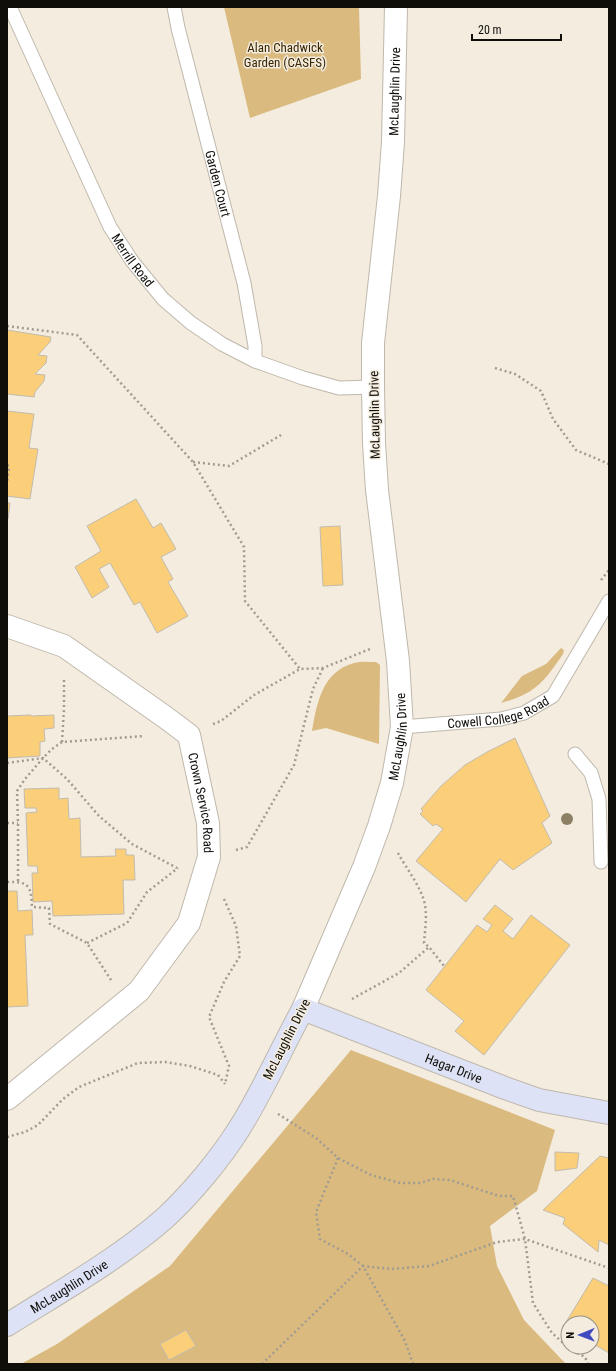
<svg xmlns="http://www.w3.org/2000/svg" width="616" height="1371" font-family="'Roboto Condensed',sans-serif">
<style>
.green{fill:#daba7e}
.building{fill:#fbce79;stroke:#c2bcaf}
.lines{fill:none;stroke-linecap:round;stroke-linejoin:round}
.service-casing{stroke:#bfb8ac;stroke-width:15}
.minor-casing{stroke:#bfb8ac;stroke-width:24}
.tertiary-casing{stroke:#bfb8ac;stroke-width:24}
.secondary-casing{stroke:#bfb8ac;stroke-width:24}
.path{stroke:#a19c92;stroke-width:2.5;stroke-dasharray:2 3;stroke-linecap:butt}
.service{stroke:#fff;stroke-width:13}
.minor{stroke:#fff;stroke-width:22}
.tertiary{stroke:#fff;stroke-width:22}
.secondary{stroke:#dde2f6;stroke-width:22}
.tree{fill:#8d8065}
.labels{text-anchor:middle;stroke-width:3;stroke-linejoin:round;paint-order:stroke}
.park-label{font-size:13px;fill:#392802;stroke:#f3ecdf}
.street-label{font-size:13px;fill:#100e09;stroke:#f3ecdf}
</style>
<rect width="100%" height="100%" fill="#f3ecdf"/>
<!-- green -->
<g class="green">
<path d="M224,7H359L361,79L250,118Z"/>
<path d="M561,648L564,650L563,654C544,682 535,694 501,703L522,676L546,664Z"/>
<path d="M376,662L380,665L379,744L326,728L312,731C317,703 322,672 354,663C361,661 369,662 376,662Z"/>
<path d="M351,1050L555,1130L537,1191L490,1226L497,1266L524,1320L566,1364H21L57,1344L170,1266Z"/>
</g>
<!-- building -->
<g class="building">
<path d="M7,330L51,337L50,342L38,355L47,356L46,363L35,374L45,375L44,381L35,392L34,397L7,394Z"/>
<path d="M7,411L34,414L29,448L38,449L30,499L7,496Z"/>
<path d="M136,499L153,528L161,523L176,549L161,557L173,579L168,582L188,616L157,633L140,602L134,605L110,563L99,569L109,587L92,598L75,567L101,551L87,526Z"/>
<path d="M7,503H10L8,519H7Z"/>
<path d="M340,526L343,585L323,586L320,527Z"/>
<path d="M30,715L32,716L54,715V728L44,729L45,741L40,742V756L7,758V716Z"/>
<path d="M515,738L550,816L542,823L552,843L513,870L500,859L466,902L416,861L443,829L436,824L433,826L420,814L423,811L421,809L441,786L465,765L487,752Z"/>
<path d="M59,788V799L68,798L69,819L80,818L81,857L116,856L115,849H126V855H134L135,880H123L124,914L53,916L52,901L33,902L32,873H38L37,866H28L26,813L37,812L36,808H25L24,789Z"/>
<path d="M7,891H17L18,911L32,910L33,935H25L28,1006L7,1007Z"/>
<path d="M495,905L513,919L503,931L513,939L531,915L570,945L484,1055L455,1031L464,1021L426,990L477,925L487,932L492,925L483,919Z"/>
<path d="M555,1152L579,1153L577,1168L555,1171Z"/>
<path d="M600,1156L609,1158V1245L599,1240L598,1252L563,1224L565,1218L543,1210Z"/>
<path d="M593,1278L609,1286V1353L592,1343V1323H568V1330L563,1327Z"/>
<path d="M186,1330L196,1346L169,1360L160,1344Z"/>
</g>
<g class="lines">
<!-- service casing -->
<g class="service-casing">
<g id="service">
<path id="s1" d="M10,7L110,227L132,261L163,299L191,323L222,344L255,361L303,378L339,388L373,387"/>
<path id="s2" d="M174,7L178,28L244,283L255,346V361"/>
<path id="s3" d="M402,727L501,719L524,713L553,696L609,601"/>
<path d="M575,754L591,773L599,799L601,862"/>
</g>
</g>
<!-- minor casing -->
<g class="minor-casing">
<g id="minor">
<path id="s4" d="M7,626L64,646L165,717L189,735L208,823L209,857L189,923L139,991L7,1099"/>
</g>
</g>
<!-- tertiary casing -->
<g class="tertiary-casing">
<g id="tertiary">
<path id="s5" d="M303,1009L364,867L379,826L392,783L402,727L398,661L377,490L374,443L373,387V343L389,196L393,142L396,7"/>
</g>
</g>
<!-- secondary casing -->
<g class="secondary-casing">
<g id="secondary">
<path id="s6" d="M7,1325C61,1291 117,1260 165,1218C191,1194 220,1159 239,1129C263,1091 281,1049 303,1009L505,1088L539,1100L609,1113"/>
</g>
</g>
<!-- path -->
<g class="path">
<path d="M7,326L77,335L193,462L244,547L245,601L300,669"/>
<path d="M495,368L515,374L541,391L553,419L576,450L609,464"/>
<path d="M193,462L229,466L281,435"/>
<path d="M7,465L9,466L7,483"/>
<path d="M601,580L609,570"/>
<path d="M213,724L221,721L254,695L300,669L323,668L370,649"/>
<path d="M62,742L64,709V679"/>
<path d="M7,763L43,758L67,779L99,816L132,844L177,868"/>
<path d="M7,823H18"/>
<path d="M236,850L247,847L294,765L313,689L323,668"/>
<path d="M398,853C406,868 422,888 425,905C427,917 425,931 424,943L429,947L444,966"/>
<path d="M18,881V823L17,791L25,779L43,758L52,749L62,742L144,736"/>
<path d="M7,882C30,881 31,887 32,907L49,908L50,924L87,943L111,980"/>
<path d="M224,899L236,926L240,956L224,982L209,1017L229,1066L225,1084"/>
<path d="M87,943L127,923L147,892L178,868"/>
<path d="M352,999L399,973L429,947"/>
<path d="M278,1114L316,1138L338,1158L371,1175L400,1183H420L433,1179L450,1180L499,1196H513L525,1239L533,1303L552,1333L570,1349L585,1357L588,1364"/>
<path d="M7,1137L25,1132L38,1125L63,1099L79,1087L138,1063L165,1062L190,1066L218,1075L225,1084"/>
<path d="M338,1158L316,1212L320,1239L348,1254L363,1266L405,1341L413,1364"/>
<path d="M262,1364L363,1266L391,1269L429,1266L497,1242L525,1239L609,1268"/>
</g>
<!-- service -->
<use href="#service" class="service"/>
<!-- minor -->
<use href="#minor" class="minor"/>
<!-- tertiary -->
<use href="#tertiary" class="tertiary"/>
<!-- secondary -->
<use href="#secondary" class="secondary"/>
</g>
<!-- trees -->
<circle class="tree" cx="567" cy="819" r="6"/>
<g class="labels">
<!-- park labels -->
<g class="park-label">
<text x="285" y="52">Alan Chadwick<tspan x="285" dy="15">Garden (CASFS)</tspan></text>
</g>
<!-- street labels -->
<g class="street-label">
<text dy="5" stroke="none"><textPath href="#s5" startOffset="938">McLaughlin Drive</textPath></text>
<text dy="5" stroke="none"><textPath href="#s2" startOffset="182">Garden Court</textPath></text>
<text dy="5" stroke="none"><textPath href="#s1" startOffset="282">Merrill Road</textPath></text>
<text transform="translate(374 415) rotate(-91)" y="5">McLaughlin Drive</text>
<text dy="5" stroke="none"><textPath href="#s3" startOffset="98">Cowell College Road</textPath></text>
<text dy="5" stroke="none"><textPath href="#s5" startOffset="290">McLaughlin Drive</textPath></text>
<text dy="5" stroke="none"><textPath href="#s4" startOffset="283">Crown Service Road</textPath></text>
<text transform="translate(286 1039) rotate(-63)" y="5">McLaughlin Drive</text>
<text dy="5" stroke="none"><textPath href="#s6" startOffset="605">Hagar Drive</textPath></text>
<text dy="5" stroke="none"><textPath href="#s6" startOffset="73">McLaughlin Drive</textPath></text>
</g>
</g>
<!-- border -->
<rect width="616" height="1371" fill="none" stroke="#100e09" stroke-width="16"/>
<!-- north arrow -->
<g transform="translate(580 1335) rotate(269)"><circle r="19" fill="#f3ecdf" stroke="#989389"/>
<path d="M0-3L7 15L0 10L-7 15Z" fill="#404bbf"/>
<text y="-6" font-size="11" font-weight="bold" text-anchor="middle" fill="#100e09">N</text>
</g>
<!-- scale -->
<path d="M472 34v6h89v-6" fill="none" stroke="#100e09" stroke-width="2"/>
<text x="478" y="34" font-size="12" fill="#100e09" stroke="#f3ecdf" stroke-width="3" paint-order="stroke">20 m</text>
</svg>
